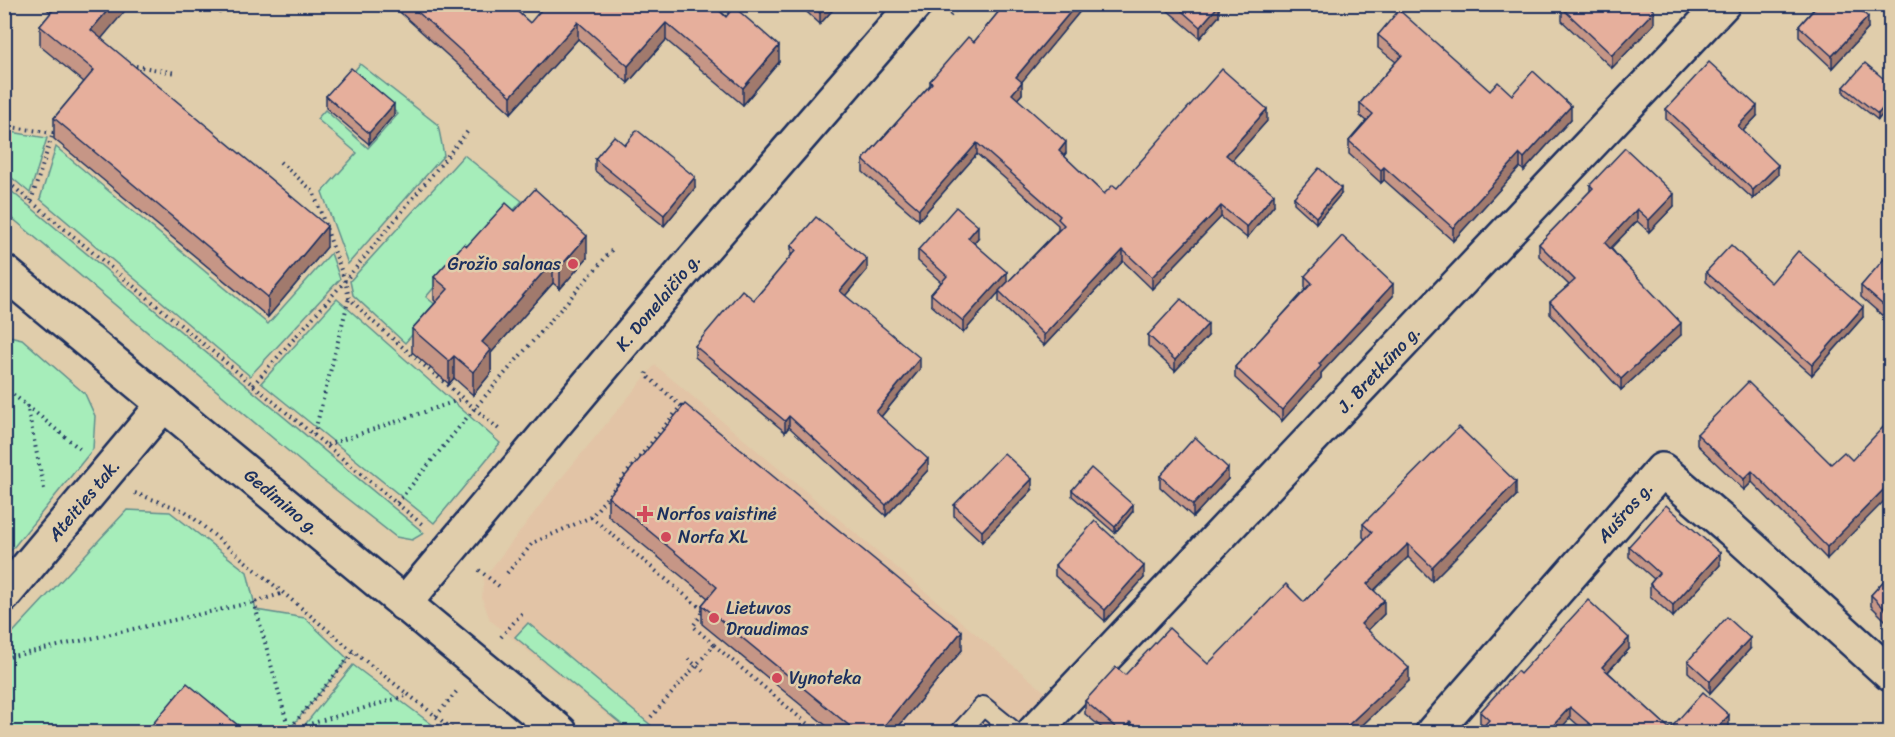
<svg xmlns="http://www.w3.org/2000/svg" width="1895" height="737" font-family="Sriracha,sans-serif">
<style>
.built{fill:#e2c4a6}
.green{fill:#a6edba;stroke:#608e8c;stroke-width:1.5}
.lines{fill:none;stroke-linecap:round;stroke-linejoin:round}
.service-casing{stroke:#1b2f5e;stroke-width:22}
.minor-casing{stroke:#1b2f5e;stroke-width:38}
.primary-casing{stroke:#1b2f5e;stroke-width:38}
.path{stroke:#1b2f5e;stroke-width:4;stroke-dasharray:1.5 4.5;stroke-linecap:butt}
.service{stroke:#e0cdab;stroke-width:18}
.minor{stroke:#e0cdab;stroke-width:33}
.primary{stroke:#e0cdab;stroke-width:33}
.wall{fill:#c69686;stroke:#1b2f5e;stroke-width:1.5}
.shaded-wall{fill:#a17a6d;stroke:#1b2f5e;stroke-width:1.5}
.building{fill:#e6af9c;stroke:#1b2f5e;stroke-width:1.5}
.poi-dot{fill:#d1495b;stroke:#e0cdab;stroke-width:2}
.labels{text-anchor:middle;stroke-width:5;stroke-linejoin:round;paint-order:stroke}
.poi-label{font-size:18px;fill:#1b2f5e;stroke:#e0cdab;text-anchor:start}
.street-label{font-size:18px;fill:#1b2f5e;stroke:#e0cdab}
</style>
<rect width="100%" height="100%" fill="#e0cdab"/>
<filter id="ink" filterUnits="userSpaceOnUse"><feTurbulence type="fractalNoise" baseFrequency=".0167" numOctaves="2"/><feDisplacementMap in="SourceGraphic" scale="12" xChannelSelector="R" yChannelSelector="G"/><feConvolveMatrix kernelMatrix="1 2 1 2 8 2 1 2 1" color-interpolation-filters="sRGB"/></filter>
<g filter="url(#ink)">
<!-- built -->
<path class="built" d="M655,365L1070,713L1054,732H628L490,620L482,598L484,578L554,487Z"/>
<!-- green -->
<g class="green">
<path d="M360,64L438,125L444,155L348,264L322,192L357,153L317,119L325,110L368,148L398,114L352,74Z"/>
<path d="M5,131L47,138L30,193L5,172Z"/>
<path d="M56,147L268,324L331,253L340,279L250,376L40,199Z"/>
<path d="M464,155L522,201L506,219L459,258L426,297L437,306L405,343L353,295L350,281Z"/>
<path d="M5,186L424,533L412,540L396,537L313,472L5,212Z"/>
<path d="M337,299L500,443L434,523L261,383Z"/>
<path d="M5,335L22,339L85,394L95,416L93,449L5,558Z"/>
<path d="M127,510L170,512L247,572L256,610L305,618L348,659L287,732H247L189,687L150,732H5L4,642Z"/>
<path d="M528,623L659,732H631L515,637Z"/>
<path d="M353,665L442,732H299Z"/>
</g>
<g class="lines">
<!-- service casing -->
<g class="service-casing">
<path id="service" d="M960,732L983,706L1015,732"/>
</g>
<!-- minor casing -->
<g class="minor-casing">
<g id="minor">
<path d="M4,595L164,404"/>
<path d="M404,604L664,294L915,4"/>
<path d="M1034,732L1723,4"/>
<path d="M1433,732L1662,470L1732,530L1890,674"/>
</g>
</g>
<!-- primary casing -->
<g class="primary-casing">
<path id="primary" d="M4,272L560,732"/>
</g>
<!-- path -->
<g class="path">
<path d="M211,4L224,15"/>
<path d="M950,16L960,4"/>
<path d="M130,65L176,73"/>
<path d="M4,126L53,133L56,130"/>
<path d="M280,162L313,191L345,281L349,298L371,320L501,431"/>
<path d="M4,179L253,385L423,525"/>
<path d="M31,201L53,133"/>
<path d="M253,385L345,281L468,131"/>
<path d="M4,387L80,449"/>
<path d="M27,405L44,489"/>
<path d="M314,435L349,298"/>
<path d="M327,445L462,399"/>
<path d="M135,493L185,511L354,652L456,732"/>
<path d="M397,503L474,409L612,250"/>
<path d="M591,517L704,611L693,626L714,645L650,718"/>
<path d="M479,570L500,587"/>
<path d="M507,573L533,543L591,517L681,406L646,375L647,372"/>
<path d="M254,602L289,730L409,695"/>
<path d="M501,637L523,612"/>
<path d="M714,645L817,732"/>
<path d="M4,658L254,602L284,593"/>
<path d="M688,659L703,671"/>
<path d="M436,716L457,691"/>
<path d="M287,732L354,652"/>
</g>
<!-- service -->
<use href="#service" class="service"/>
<!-- minor -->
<use href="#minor" class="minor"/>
<!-- primary -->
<use href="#primary" class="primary"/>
</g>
<!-- wall -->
<g class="wall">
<path d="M42,4H129L101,39L327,247L268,317L54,139V118L84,82L40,46V26L51,13Z"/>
<path d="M391,4H509L530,23L712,4L779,62L743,105L666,40L628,83L578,39L511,113Z"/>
<path d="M798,4H838L820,24Z"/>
<path d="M1005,4H1086L1021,82L1022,94L1017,99L1066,153L1064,156L1104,194L1267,121L1232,160L1274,205L1247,238L1221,217L1152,289L1123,261L1044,346L999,302V292L963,333L931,305V294L941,282L918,261V250L978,238L974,243L1007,283L1058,230V225L977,154L919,220L863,172V160L930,85V81L974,42Z"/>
<path d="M1160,4H1219V16L1200,38Z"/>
<path d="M1818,4H1870L1863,12L1868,29L1832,68L1799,37V26Z"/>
<path d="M1562,8L1654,24L1612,68L1562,21Z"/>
<path d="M1378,35L1490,91L1512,95L1571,119L1524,171L1520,167L1453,241L1384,180L1381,183L1349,154V141L1366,121L1360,116V103L1396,62L1378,48Z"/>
<path d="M1890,84L1878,120L1844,93V87Z"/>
<path d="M326,96L394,115L369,144L326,108Z"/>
<path d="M1666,109L1757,116L1743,131L1778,175L1753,199L1666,119Z"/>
<path d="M625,145L695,188L664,226L595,171V159Z"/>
<path d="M1590,185L1674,206L1649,232L1637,221L1611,248L1681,335L1621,390L1550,314V302L1569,285L1539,256V244L1590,191Z"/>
<path d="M1341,194L1316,223L1294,203V197Z"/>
<path d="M515,211L587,258L560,289L553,283L491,353V373L473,395L454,378L449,384L412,352V329L436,302L434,300V277L467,246Z"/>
<path d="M791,246L867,270L845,296L920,369L881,417L928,470L886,516L789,427L785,432L695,357V346L754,300L791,256Z"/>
<path d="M1890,254V322L1861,297V286Z"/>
<path d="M1706,272L1771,283L1863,317L1812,375L1706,282Z"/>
<path d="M1305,276L1393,296L1321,373V378L1282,421L1235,378V367L1306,289L1305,287Z"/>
<path d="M1148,335L1208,336L1175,371L1148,346Z"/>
<path d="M1697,434L1831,464L1827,559L1752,482L1744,490L1697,445Z"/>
<path d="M1160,476L1228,479L1193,517L1160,487Z"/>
<path d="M1032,490L982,542L954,516V505Z"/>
<path d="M1072,490L1133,511L1115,533L1072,496Z"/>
<path d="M1516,496L1432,581L1408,557L1374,591L1384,614L1368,630L1409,681L1355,732H1107L1085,714V701L1125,675L1208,664L1304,602L1365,539L1363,537V524Z"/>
<path d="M608,497L962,650L894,732H834L702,624V605L708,598L608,516Z"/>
<path d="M1629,546L1720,565L1673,617L1650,596V584L1654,579L1629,557Z"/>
<path d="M1055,565L1144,578L1105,621L1055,576Z"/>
<path d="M1890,574V625L1871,606V595Z"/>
<path d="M1629,649L1608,672L1670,729L1729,727L1723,732H1586L1570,718L1484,727L1480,723V712L1520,674Z"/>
<path d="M1750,649L1710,693L1688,672V661Z"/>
</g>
<!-- shaded-wall -->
<g class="shaded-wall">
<path d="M113,4H129V6L91,51V30Z"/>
<path d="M828,4H838L820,24V13Z"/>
<path d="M1077,4H1086L1016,89V77Z"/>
<path d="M1859,4H1870L1857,18V7Z"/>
<path d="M1219,5V16L1200,38V27Z"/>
<path d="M1654,11V24L1612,68V55Z"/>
<path d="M1868,17V29L1832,68V56Z"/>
<path d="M578,22V39L511,113V96Z"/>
<path d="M666,23V40L628,83V66Z"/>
<path d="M779,46V62L743,105V88Z"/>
<path d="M1022,82V94L1012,105V94Z"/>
<path d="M1890,99V105L1878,120V114Z"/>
<path d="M394,104V115L369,144V133Z"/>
<path d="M1571,106V119L1524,171V158Z"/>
<path d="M1757,106V116L1738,136V126Z"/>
<path d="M1267,109V121L1226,167V155Z"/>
<path d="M1066,142V153L1059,162V151Z"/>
<path d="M977,143V154L919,220V209Z"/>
<path d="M1520,154V167L1453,241V228Z"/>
<path d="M1778,165V175L1753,199V190Z"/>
<path d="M1384,167V180L1381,183V170Z"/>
<path d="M695,177V188L664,226V215Z"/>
<path d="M1341,188V194L1316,223V217Z"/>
<path d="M1274,194V205L1247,238V227Z"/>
<path d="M1674,194V206L1649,232V220Z"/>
<path d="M1221,206V217L1152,289V277Z"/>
<path d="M1637,209V221L1605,254V243Z"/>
<path d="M327,226V247L268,317V297Z"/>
<path d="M978,226V238L968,249V238Z"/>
<path d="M587,236V258L560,289V267Z"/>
<path d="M1123,250V261L1044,346V335Z"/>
<path d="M867,259V270L840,302V291Z"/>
<path d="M553,261V283L491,353V373L473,395V372L482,342Z"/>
<path d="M1007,272V283L963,333V321Z"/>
<path d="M1393,284V296L1321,373V378L1282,421V410L1319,364Z"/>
<path d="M1863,307V317L1812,375V365Z"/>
<path d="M1681,323V335L1621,390V379Z"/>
<path d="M1208,324V336L1175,371V360Z"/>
<path d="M454,356V378L449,384V361Z"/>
<path d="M920,358V369L876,423V412Z"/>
<path d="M789,416V427L785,432V421Z"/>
<path d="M928,459V470L886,516V505Z"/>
<path d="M1228,468V479L1193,517V505Z"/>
<path d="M1752,471V482L1744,490V479Z"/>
<path d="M1032,479V490L982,542V531Z"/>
<path d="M1516,482V496L1432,581V567Z"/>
<path d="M1890,483V495L1827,559V547Z"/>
<path d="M1133,505V511L1115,533V527Z"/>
<path d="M1408,544V557L1367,597V584Z"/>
<path d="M1720,553V565L1673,617V605Z"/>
<path d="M1144,566V578L1105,621V610Z"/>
<path d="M1384,600V614L1361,637V624Z"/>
<path d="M962,631V650L894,732H879Z"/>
<path d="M1629,638V649L1602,678V667Z"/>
<path d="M1750,638V649L1710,693V681Z"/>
<path d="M1409,668V681L1355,732H1343V730Z"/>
<path d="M1570,707V718L1558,732H1547Z"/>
<path d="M1729,715V727L1723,732H1713Z"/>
<path d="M1130,722V732H1121Z"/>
</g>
<!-- building -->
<g class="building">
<path d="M58,4H113L91,30L327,226L268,297L54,118L94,70L40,26Z"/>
<path d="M409,4H509L530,23L546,4H712L726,17L734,7L779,46L743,88L666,23L628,66L578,22L511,96Z"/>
<path d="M810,4H828L820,13Z"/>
<path d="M1005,4H1077L1016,77L1022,82L1012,94L1066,142L1059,151L1104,194L1113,185L1117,188L1222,69L1267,109L1226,155L1274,194L1247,227L1221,206L1152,277L1123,250L1044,335L999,291L1064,225L1058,219L1060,216L977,143L919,209L863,160L932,83L930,81L968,37L974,42Z"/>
<path d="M1174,4H1219V5L1200,27Z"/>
<path d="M1566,4H1647L1654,11L1612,55L1562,8Z"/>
<path d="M1819,4H1859L1857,7L1868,17L1832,56L1799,26Z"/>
<path d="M1399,10L1490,91L1498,82L1512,95L1533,71L1571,106L1524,158L1520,154L1453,228L1384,167L1381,170L1349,141L1373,114L1360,103L1402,55L1378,35Z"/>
<path d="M1709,62L1757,106L1738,126L1778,165L1753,190L1666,109Z"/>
<path d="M1865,63L1890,84V99L1878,114L1844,87Z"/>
<path d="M351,68L394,104L369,133L326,96Z"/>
<path d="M637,130L695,177L664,215L595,159L614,136L625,145Z"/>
<path d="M1625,148L1674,194L1649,220L1637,209L1605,243L1681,323L1621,379L1550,302L1575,280L1539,244L1593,188L1590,185Z"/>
<path d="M1319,168L1341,188L1316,217L1294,197Z"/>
<path d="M535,189L587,236L560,267L553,261L482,342L491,350L473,372L454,356L449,361L412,329L448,289L434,277L464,244L467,246L506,203L515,211Z"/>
<path d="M956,207L978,226L968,238L1007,272L963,321L931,294L947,276L918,250Z"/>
<path d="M816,217L867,259L840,291L920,358L876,412L928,459L886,505L789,416L785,421L695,346L742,290L754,300L796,250L791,246Z"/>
<path d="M1342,236L1393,284L1319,364L1321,366L1282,410L1235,367L1312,283L1305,276Z"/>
<path d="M1731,245L1771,283L1798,251L1863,307L1812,365L1706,272Z"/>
<path d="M1889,253L1890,254V311L1861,286Z"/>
<path d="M1181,299L1208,324L1175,360L1148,335Z"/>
<path d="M1748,382L1831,464L1844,452L1852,460L1890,420V483L1827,547L1752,471L1744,479L1697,434Z"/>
<path d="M685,404L962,631L879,732H857L702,605L717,587L608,497Z"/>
<path d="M1459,427L1516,482L1432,567L1408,544L1367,584L1384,600L1361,624L1409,668L1343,730L1345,732H1294L1290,728L1285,732H1140L1130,722L1121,732L1085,701L1116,667L1125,675L1169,628L1208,664L1286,584L1304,602L1372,532L1363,524Z"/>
<path d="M1195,437L1228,468L1193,505L1160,476Z"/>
<path d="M1004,453L1032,479L982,531L954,505Z"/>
<path d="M1091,468L1133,505L1115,527L1072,490Z"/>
<path d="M1666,505L1720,553L1673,605L1650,584L1659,573L1629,546Z"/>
<path d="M1095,521L1144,566L1105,610L1055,565Z"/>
<path d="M1890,574V614L1871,595Z"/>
<path d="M1588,600L1629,638L1602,667L1670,729L1703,692L1729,715L1713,732H1599L1570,707L1547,732H1478L1489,720L1480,712L1517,671L1520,674Z"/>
<path d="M1727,617L1750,638L1710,681L1688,661Z"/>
<path d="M187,683L246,732H146Z"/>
</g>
</g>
<!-- markers -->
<g class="poi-dot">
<circle cx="573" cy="264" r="6"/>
<path d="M642 505h6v6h6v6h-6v6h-6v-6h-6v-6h6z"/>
<circle cx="666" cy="537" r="6"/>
<circle cx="714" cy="618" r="6"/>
<circle cx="777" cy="678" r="6"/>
</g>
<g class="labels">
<!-- poi labels -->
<g class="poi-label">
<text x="561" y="270" text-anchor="end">Grožio salonas</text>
<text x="657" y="520">Norfos vaistinė</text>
<text x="678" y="543">Norfa XL</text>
<text x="726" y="614">Lietuvos<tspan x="726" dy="21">Draudimas</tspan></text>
<text x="789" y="684">Vynoteka</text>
</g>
<!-- street labels -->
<g class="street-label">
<text transform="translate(658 302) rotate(-50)" y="6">K. Donelaičio g.</text>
<text transform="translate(1379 369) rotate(-47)" y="6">J. Bretkūno g.</text>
<text transform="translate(84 500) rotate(-50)" y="6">Ateities tak.</text>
<text transform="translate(282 502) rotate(40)" y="6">Gedimino g.</text>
<text transform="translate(1625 512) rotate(-49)" y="6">Aušros g.</text>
</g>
</g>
<!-- margin -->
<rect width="1895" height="737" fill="none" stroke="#e0cdab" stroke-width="24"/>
<rect x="12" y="12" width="1871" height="713" fill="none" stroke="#1b2f5e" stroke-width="2" filter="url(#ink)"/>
</svg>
